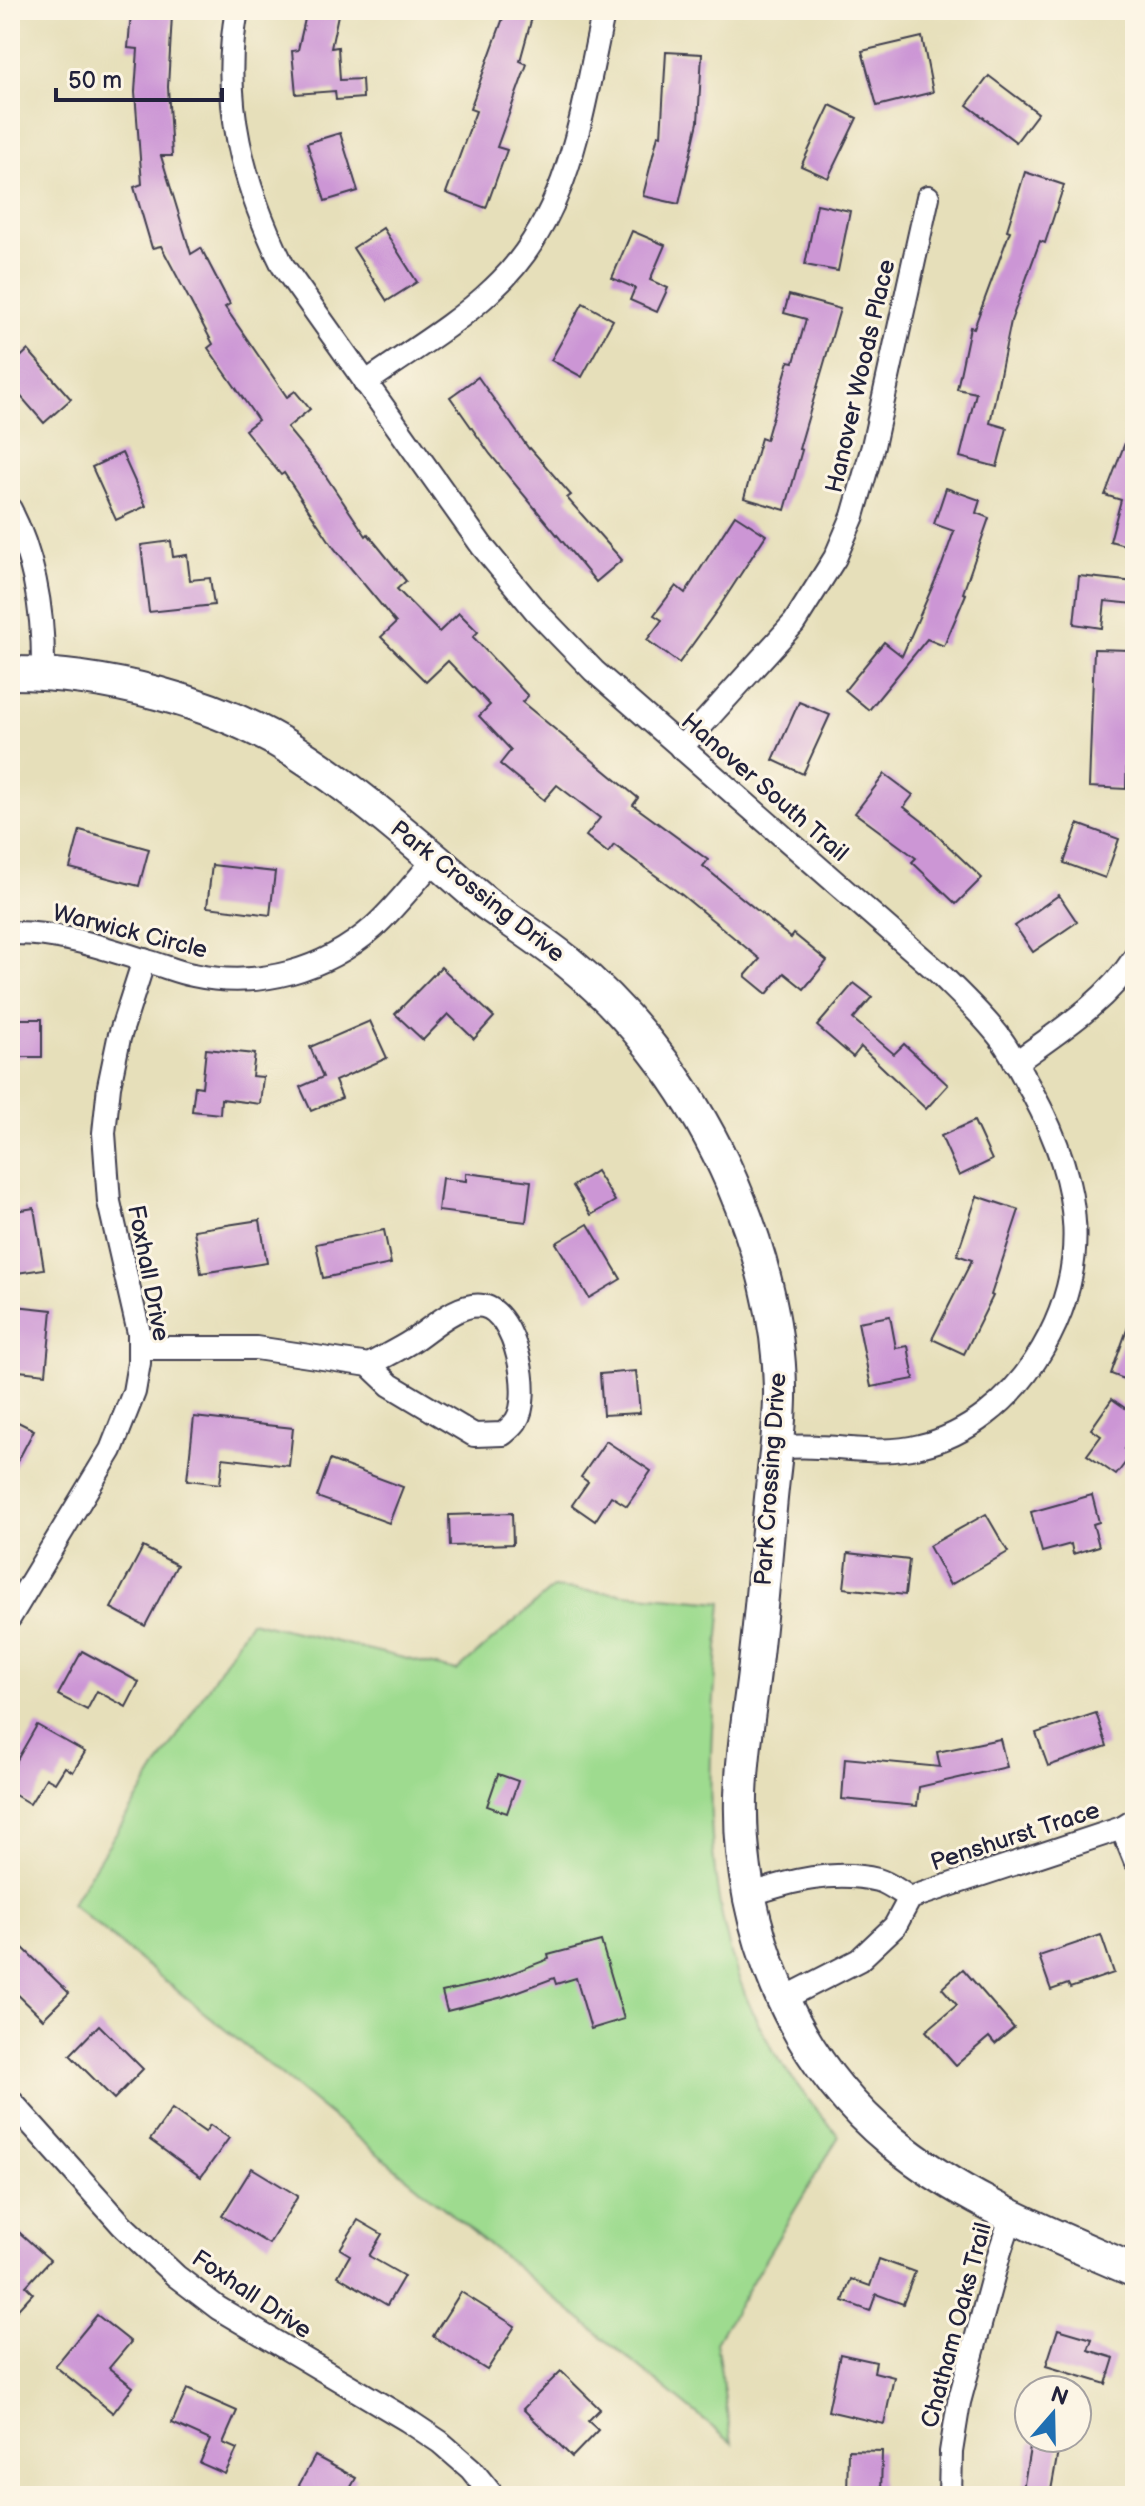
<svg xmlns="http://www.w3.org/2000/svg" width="1145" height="2506" font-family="'Balsamiq Sans',sans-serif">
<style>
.green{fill:#9edb8f;stroke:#607e65;stroke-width:2}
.building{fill:#cc96d5}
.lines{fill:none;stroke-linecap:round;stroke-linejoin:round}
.street-casing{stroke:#3f3e4e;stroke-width:26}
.secondary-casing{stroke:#3f3e4e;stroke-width:36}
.street{stroke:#fff;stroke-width:22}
.secondary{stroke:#fff;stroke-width:32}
.labels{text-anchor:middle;stroke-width:6;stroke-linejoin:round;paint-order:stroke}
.street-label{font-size:24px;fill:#22223b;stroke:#fcf5e5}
</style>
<rect width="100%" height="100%" fill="#fcf5e5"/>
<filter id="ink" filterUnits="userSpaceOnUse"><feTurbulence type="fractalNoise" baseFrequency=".0125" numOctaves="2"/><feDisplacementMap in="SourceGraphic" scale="16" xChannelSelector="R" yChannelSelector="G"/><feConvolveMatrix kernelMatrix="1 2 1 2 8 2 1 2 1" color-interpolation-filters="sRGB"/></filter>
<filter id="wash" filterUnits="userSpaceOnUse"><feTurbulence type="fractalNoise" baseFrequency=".006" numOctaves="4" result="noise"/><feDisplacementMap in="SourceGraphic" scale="32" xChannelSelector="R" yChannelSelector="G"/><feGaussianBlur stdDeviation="1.8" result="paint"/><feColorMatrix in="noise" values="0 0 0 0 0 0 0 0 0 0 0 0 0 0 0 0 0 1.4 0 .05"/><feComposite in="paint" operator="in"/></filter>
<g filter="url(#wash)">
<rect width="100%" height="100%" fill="#e6dfba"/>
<!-- green -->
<path class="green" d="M553,1588L722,1602C710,1739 693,1888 755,2017C776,2061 807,2100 839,2136L716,2342L732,2443L71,1904L250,1621L457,1671Z"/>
<g id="blocks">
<!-- building -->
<g class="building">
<path d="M307,10H339L331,48L338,47L340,80L362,79L363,98L336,100L335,91L296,94L292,51L298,50Z"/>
<path d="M506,10H534L520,61L527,64L497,147L507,150L486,208L446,193L476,111L470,109Z"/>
<path d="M131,13L172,15L168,87L172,156H161L191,254L201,248L230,304L225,307L287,397L295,391L310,409L287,428L321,469L366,536L368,534L406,581L397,589L439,632L459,613L478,632L473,637L528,696L522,702L638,798L633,805L708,860L703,866L791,938L794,934L827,961L804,989L784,973L767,994L745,976L760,959L682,895L614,845L608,853L586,836L600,818L557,785L544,800L500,764L511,750L479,716L490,705L448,661L426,682L381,637L396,623L334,548L284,473L281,475L245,430L258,420L208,348L213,344L161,246L152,248L134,187L142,184L135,92L138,49L128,48Z"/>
<path d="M922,37L933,92L877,106L862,51Z"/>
<path d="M666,52L702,54L698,122L679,204L643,196L658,135L661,136Z"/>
<path d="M989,76L1038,113L1016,142L967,105Z"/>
<path d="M830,105L857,118L828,178L801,166Z"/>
<path d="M340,133L358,191L325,201L307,143Z"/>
<path d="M1025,172L1064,185L1045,243L1040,241L1011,321L990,423L1007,428L997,467L960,457L976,393L957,389L970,327L974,328L1010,231L1007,230Z"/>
<path d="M817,204L850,211L838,271L805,265Z"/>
<path d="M383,228L417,282L387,301L353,248Z"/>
<path d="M632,231L665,245L650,280L668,288L657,312L630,300L635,288L612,278Z"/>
<path d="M789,295L840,309L799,449L802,450L785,510L744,498L761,438L766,440L789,361L794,362L806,319L784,313Z"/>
<path d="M583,303L613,320L582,377L551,360Z"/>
<path d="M28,350L71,399L44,423L10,384V367Z"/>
<path d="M478,377L529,449L530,448L571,495L567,498L622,560L596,582L490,454L450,397Z"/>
<path d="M1133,422H1135V548L1110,541L1121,500L1105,495Z"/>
<path d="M122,453L146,506L116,520L92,467Z"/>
<path d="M946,488L980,500L976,513L989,518L963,593L966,594L944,646L927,639L869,710L845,690L884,642L902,656L942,565L954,531L934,524Z"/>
<path d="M735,515L766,535L718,609L679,663L647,640L662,620L654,615L676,586L685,593Z"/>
<path d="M171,541L173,557L187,555L190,580L210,578L214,605L149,612L141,545Z"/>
<path d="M1079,576L1135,582L1133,604L1105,601L1102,628L1074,624Z"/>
<path d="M1094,649L1130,650L1126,789L1089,787Z"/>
<path d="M799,702L830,715L803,774L773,760Z"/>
<path d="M885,774L913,795L904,807L922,821L982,878L956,904L912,862L916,858L855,813Z"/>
<path d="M1078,824L1119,839L1105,878L1064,863Z"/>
<path d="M80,830L149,849L139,886L70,868Z"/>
<path d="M212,865L275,872L270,915L207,907Z"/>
<path d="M1059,895L1077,922L1033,952L1015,926Z"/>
<path d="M441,967L494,1017L474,1039L448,1014L423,1040L395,1014Z"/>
<path d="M854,983L872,997L853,1019L894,1054L904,1044L948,1085L926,1109L861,1047L853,1057L817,1026Z"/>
<rect x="10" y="1019" width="32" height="38"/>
<path d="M370,1021L387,1058L335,1081L342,1098L311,1111L300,1087L323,1077L310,1047Z"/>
<path d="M206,1049L255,1054L252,1076L263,1077L260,1104L221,1099L220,1114L192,1111L195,1086L202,1087Z"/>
<path d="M974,1121L992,1160L959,1176L941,1136Z"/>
<path d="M596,1171L615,1201L591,1215L573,1186Z"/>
<path d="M466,1173L531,1181L526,1222L438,1211L442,1178L466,1181Z"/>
<path d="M977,1196L1019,1210L991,1295L993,1296L964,1354L932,1339L972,1260L957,1255Z"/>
<path d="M34,1208L44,1269L10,1274V1212Z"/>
<path d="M260,1220L267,1263L201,1273L194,1230Z"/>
<path d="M588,1224L621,1279L589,1298L556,1243Z"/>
<path d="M384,1230L391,1264L323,1278L316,1244Z"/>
<path d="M15,1306L52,1310L46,1374L10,1370Z"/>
<path d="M1133,1313L1135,1314V1383L1111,1374Z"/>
<path d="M890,1316L896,1348L908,1346L914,1379L871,1387L858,1322Z"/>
<path d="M636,1371L640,1413L603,1415L600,1374Z"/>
<path d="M1112,1399L1135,1415V1435L1125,1449L1132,1454L1116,1475L1087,1455L1101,1436L1091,1429Z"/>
<path d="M194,1417L293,1428L289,1466L223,1458L220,1484L187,1480Z"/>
<path d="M10,1418L34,1430L10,1476Z"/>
<path d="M606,1441L651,1471L627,1506L611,1496L595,1521L572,1505L588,1482L581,1477Z"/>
<path d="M330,1460L403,1487L389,1523L317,1497Z"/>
<path d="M1092,1495L1099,1522L1093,1524L1099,1546L1073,1554L1071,1544L1042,1552L1031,1512Z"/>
<path d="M512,1513L513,1544L450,1546L449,1515Z"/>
<path d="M986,1514L1008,1552L950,1585L929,1546Z"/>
<path d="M143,1547L177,1565L145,1626L111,1608Z"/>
<path d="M848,1553L909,1560L905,1595L844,1588Z"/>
<path d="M82,1651L139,1682L126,1707L97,1691L87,1710L58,1695Z"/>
<path d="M1096,1713L1107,1746L1048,1766L1036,1733Z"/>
<path d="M37,1725L85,1752L73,1772L65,1767L55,1783L46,1778L30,1804L10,1792V1772Z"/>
<path d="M1000,1739L1007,1767L919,1787L917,1806L842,1799L845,1758L940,1767L937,1752Z"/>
<path d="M498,1774L518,1781L507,1813L487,1806Z"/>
<path d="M1101,1935L1114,1973L1070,1988L1068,1984L1051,1990L1039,1956Z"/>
<path d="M601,1941L624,2019L591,2029L576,1978L556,1984L554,1978L503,1997L447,2011L442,1992L491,1981L549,1959L548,1955Z"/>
<path d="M20,1945L69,1993L43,2019L10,1987V1955Z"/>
<path d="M963,1969L1014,2028L995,2044L989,2037L956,2065L926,2031L957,2005L942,1988Z"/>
<path d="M99,2025L143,2069L114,2099L70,2055Z"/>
<path d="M172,2109L205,2132L210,2125L229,2138L201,2177L150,2140Z"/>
<path d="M252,2168L298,2196L269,2244L222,2216Z"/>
<path d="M358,2220L382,2234L369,2256L404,2276L387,2305L338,2276L350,2255L340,2249Z"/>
<path d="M10,2224L50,2260L26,2286L33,2293L10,2318Z"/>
<path d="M879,2259L915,2272L903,2304L876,2294L870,2311L843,2301L851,2279L870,2286Z"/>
<path d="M461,2292L515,2326L487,2370L433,2336Z"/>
<path d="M97,2315L131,2342L109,2368L133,2387L113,2413L55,2366Z"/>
<path d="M1058,2329L1092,2339L1088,2350L1114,2358L1106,2384L1046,2366Z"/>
<path d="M840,2354L876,2362L874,2372L894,2377L884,2424L828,2411Z"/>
<path d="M561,2371L600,2409L588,2421L598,2430L572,2457L523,2409Z"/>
<path d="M187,2389L237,2411L223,2443L237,2449L225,2474L200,2463L210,2440L172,2423Z"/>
<path d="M1031,2442L1059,2446L1050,2496H1022Z"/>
<path d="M848,2450L882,2451L881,2496H847Z"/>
<path d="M315,2456L356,2478L346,2496H293Z"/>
</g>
</g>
</g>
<g filter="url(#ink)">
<use href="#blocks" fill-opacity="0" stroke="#3f3e4e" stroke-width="2"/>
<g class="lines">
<!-- street casing -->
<g class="street-casing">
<g id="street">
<path d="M237,10C220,101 243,185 283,266L482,546L535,610L594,671L939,973C960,994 983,1015 1001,1039C1013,1055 1022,1075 1032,1092C1082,1184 1094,1270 1035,1361C1009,1401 968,1435 920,1446C885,1455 853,1448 818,1447C804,1446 789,1447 775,1447"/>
<path d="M365,383C406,354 457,324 493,289C572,216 582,109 604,10"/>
<path d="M10,509C36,560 44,618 43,674"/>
<path d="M681,748L794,623L835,558L853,516L873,446L928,197"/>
<path d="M10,933C58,932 102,947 146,961C162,965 177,972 193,975C258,989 324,971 374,927C396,907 415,882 435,859"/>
<path d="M1015,1063C1058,1032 1106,1002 1135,957"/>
<path d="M140,1348H256L369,1365L390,1385L474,1435L503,1434C507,1430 513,1426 516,1421C533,1397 516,1312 483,1306C458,1302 432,1328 412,1341C398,1350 383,1357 369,1365"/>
<path d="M10,1617L111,1450L134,1392L139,1363V1333L109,1202L104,1133L109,1086L119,1038L144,960"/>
<path d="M1122,1828L1135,1860"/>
<path d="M749,1895C790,1881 834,1869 878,1880C889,1883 900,1892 910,1898"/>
<path d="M781,2000L859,1960L895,1926L910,1898L1122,1828L1135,1820"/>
<path d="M10,2100L122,2225L176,2276L218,2308L407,2420L440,2442L471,2469L493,2496"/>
<path d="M950,2496L951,2452L959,2402L1000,2251L1012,2215"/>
</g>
</g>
<!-- secondary casing -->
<g class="secondary-casing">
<path id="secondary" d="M10,673C104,673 216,701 296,752C349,786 397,827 445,868C459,880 473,893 487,904C514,923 542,941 568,962C639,1020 696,1099 732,1183C759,1246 779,1319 780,1388C781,1426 773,1471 770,1509C765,1561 761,1613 755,1664C750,1708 742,1752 741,1797C738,1925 790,2058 891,2141C962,2200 1051,2234 1135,2271"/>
</g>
<!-- street -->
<use href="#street" class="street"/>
<!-- secondary -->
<use href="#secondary" class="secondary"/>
</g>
</g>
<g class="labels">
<!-- street labels -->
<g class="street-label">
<text transform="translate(860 376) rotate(-77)" y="8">Hanover Woods Place</text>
<text transform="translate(765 787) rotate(41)" y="8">Hanover South Trail</text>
<text transform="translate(478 891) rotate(38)" y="8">Park Crossing Drive</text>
<text transform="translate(130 931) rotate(14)" y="8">Warwick Circle</text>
<text transform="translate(149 1273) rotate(79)" y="8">Foxhall Drive</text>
<text transform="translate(770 1479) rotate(-86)" y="8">Park Crossing Drive</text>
<text transform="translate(1015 1836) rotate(-18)" y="8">Penshurst Trace</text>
<text transform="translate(252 2294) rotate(34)" y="8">Foxhall Drive</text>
<text transform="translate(956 2325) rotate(-75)" y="8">Chatham Oaks Trail</text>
</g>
</g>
<!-- margin -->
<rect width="1145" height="2506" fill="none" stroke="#fcf5e5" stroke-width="40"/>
<!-- north arrow -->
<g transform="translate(1053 2414) rotate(20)"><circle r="38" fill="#fcf5e5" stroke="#a5a1a1" stroke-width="2"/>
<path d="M0-6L14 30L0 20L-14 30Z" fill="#1f6fb2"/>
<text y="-12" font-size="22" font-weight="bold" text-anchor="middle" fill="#22223b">N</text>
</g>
<!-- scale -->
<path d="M56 88v12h166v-12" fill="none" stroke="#22223b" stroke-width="4"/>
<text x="68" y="88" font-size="24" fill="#22223b" stroke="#fcf5e5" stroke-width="6" paint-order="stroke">50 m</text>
</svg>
